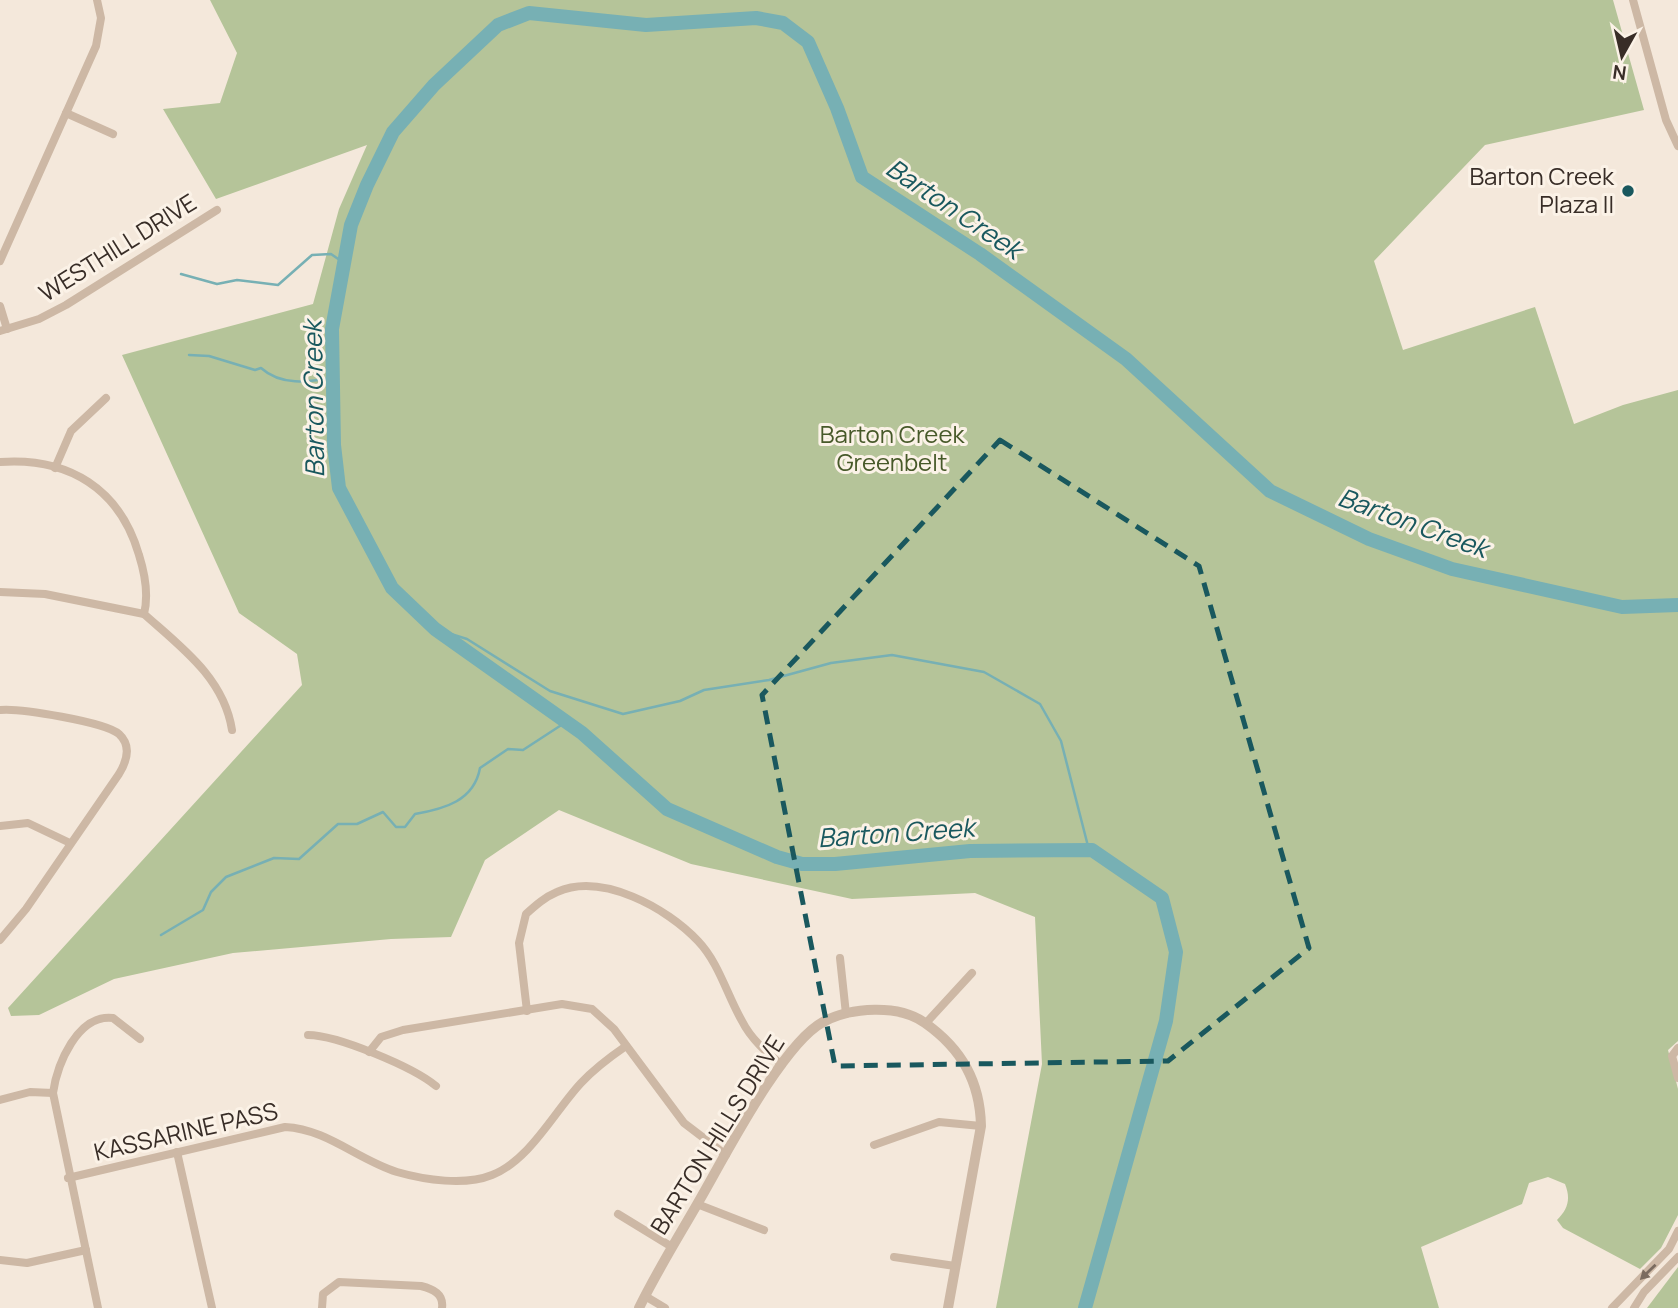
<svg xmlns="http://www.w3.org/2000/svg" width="1678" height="1308" font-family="Manrope,sans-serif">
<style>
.green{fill:#b5c499}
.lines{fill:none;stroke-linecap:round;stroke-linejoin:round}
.stream{stroke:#77b0b4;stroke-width:2.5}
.river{stroke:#77b0b4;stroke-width:14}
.minor{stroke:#cdb8a5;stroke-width:8}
.tertiary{stroke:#cdb8a5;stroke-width:10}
.oneway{fill:#7b6c60}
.marked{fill:none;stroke:#19585e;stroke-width:5;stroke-dasharray:14 9;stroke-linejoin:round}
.poi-dot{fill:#19585e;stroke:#fbf2e7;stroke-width:2.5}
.labels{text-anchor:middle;stroke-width:6;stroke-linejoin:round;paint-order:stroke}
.poi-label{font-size:24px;fill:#382d27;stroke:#fbf2e7;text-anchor:end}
.street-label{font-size:24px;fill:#382d27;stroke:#fbf2e7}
.park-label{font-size:24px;fill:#475929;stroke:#fbf2e7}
.water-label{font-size:26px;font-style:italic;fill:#19585e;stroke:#fbf2e7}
</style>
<rect width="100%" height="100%" fill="#f4e8db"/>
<!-- green -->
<g class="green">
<path d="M210,0H1613L1644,110L1485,145L1374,261L1403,350L1535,307L1574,424L1623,405L1678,390V1041L1668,1050L1678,1089V1215L1661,1248L1640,1269L1563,1228L1557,1220C1568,1209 1571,1199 1565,1184L1548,1177L1529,1183L1522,1204L1421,1247L1439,1308H996L1042,1064L1035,917L975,893L852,899L691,864L559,810L485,860L451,937L391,939L233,953L114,979L39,1015L11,1016L8,1008L302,685L297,654L239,613L122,355L313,304L339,209L367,145L216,199L163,109L220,103L237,53Z"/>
<path d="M1678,1267V1308H1647Z"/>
</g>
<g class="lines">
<!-- stream -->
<g class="stream">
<path d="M181,274L217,284L237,280L278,285L312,255L331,254L344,263"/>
<path d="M189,355L209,356L255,370L261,368C281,386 308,382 332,378"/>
<path d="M435,629L467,639L550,691L623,714L680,701L704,690L769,680L831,663L892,655L984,672L1040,704L1061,741L1089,850"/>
<path d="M161,935L203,910L211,892L226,877L274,858L299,859L338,824H357L383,812L396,827H405L415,814C444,809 474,801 480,768L508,749L523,750L566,722"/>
</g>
<!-- river -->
<path class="river" d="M1085,1308L1166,1021L1176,952L1162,898L1092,850L970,851L835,864H802L777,857L667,809L582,733L435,629L392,588L339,488L334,445L332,329L351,225L367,185L393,132L434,85L498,25L529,13L646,25L756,18L783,23L808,42L837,108L862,177L980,254L1126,359L1270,491L1369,539L1452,569L1622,607L1678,605"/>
<!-- minor -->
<g class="minor">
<path d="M1633,0L1666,120L1678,146"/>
<path d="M66,113L113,134"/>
<path d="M0,261L96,46L101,18L97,0"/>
<path d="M0,306L7,329"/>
<path d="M0,331L39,319L66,305L217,210"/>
<path d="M0,462C69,457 120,489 139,555C145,574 149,594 144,614C181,647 224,678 232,730"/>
<path d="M55,468L71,431L106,398"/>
<path d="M0,592L45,594L144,614"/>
<path d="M0,710C20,708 105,722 119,734C132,746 127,761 119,774L26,909L0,940"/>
<path d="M0,826L28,823L70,843"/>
<path d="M840,958L846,1014"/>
<path d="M527,1011L519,943L526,914C536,905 545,897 557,892C602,872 667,908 698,941C719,963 727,995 742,1021C751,1039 766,1052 782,1065"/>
<path d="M926,1023L972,973"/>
<path d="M308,1035C337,1035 413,1067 436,1086"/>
<path d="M1678,1048L1672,1056L1678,1078"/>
<path d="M369,1052L381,1037L403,1030L562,1004L592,1009L614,1029L684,1123L726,1155"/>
<path d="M0,1100L30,1092L53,1093"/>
<path d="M874,1145L939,1122L981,1126"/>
<path d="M177,1152L212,1308"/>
<path d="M68,1178L285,1127C327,1129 358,1160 397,1172C425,1180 465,1186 492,1175C530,1160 554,1112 581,1083C594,1069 610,1057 626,1046"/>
<path d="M697,1204L764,1230"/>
<path d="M618,1214L672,1247"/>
<path d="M894,1257L955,1266"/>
<path d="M0,1260L27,1263L86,1250"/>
<path d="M645,1296L665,1308"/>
<path d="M98,1308L53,1093C57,1065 77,1014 113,1018L140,1039"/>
<path d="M322,1308L323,1294L339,1282L421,1286C433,1289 444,1294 442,1308"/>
<path d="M1612,1308L1669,1249L1678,1231"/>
<path d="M1634,1308L1644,1292L1678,1257"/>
</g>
<!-- tertiary -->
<path class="tertiary" d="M639,1308C657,1271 679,1236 699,1201C724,1158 782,1044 823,1022C851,1007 899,1004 925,1023C962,1049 980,1082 981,1126L948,1308"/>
</g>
<!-- one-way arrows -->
<defs><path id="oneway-solid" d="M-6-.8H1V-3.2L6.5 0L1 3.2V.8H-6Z" transform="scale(1.75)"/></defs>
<use class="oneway" href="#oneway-solid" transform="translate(1648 1272) rotate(136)"/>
<!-- marked area -->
<path class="marked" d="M1000,440L1199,566L1309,948L1168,1061L835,1066L762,695Z"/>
<!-- markers -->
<circle class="poi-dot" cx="1628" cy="191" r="7"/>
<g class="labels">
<!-- poi labels -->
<g class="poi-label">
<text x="1614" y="185">Barton Creek<tspan x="1614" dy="28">Plaza II</tspan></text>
</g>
<!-- street labels -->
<g class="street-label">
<text transform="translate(118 248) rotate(-32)" y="8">WESTHILL DRIVE</text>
<text transform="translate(186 1132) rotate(-13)" y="8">KASSARINE PASS</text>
<text transform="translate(718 1135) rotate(-58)" y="8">BARTON HILLS DRIVE</text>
</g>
<!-- park labels -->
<g class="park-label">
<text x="892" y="443">Barton Creek<tspan x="892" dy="28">Greenbelt</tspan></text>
</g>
<!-- water labels -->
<g class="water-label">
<text transform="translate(954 209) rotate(34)" y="9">Barton Creek</text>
<text transform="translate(314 399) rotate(-91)" y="9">Barton Creek</text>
<text transform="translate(1413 523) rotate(20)" y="9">Barton Creek</text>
<text transform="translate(896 833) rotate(-4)" y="9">Barton Creek</text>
</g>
</g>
<!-- north arrow -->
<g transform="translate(1622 56) rotate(188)" stroke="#fbf2e7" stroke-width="5" paint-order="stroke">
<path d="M0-5L12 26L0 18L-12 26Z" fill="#382d27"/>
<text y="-10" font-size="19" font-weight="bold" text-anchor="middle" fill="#382d27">N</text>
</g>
</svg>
